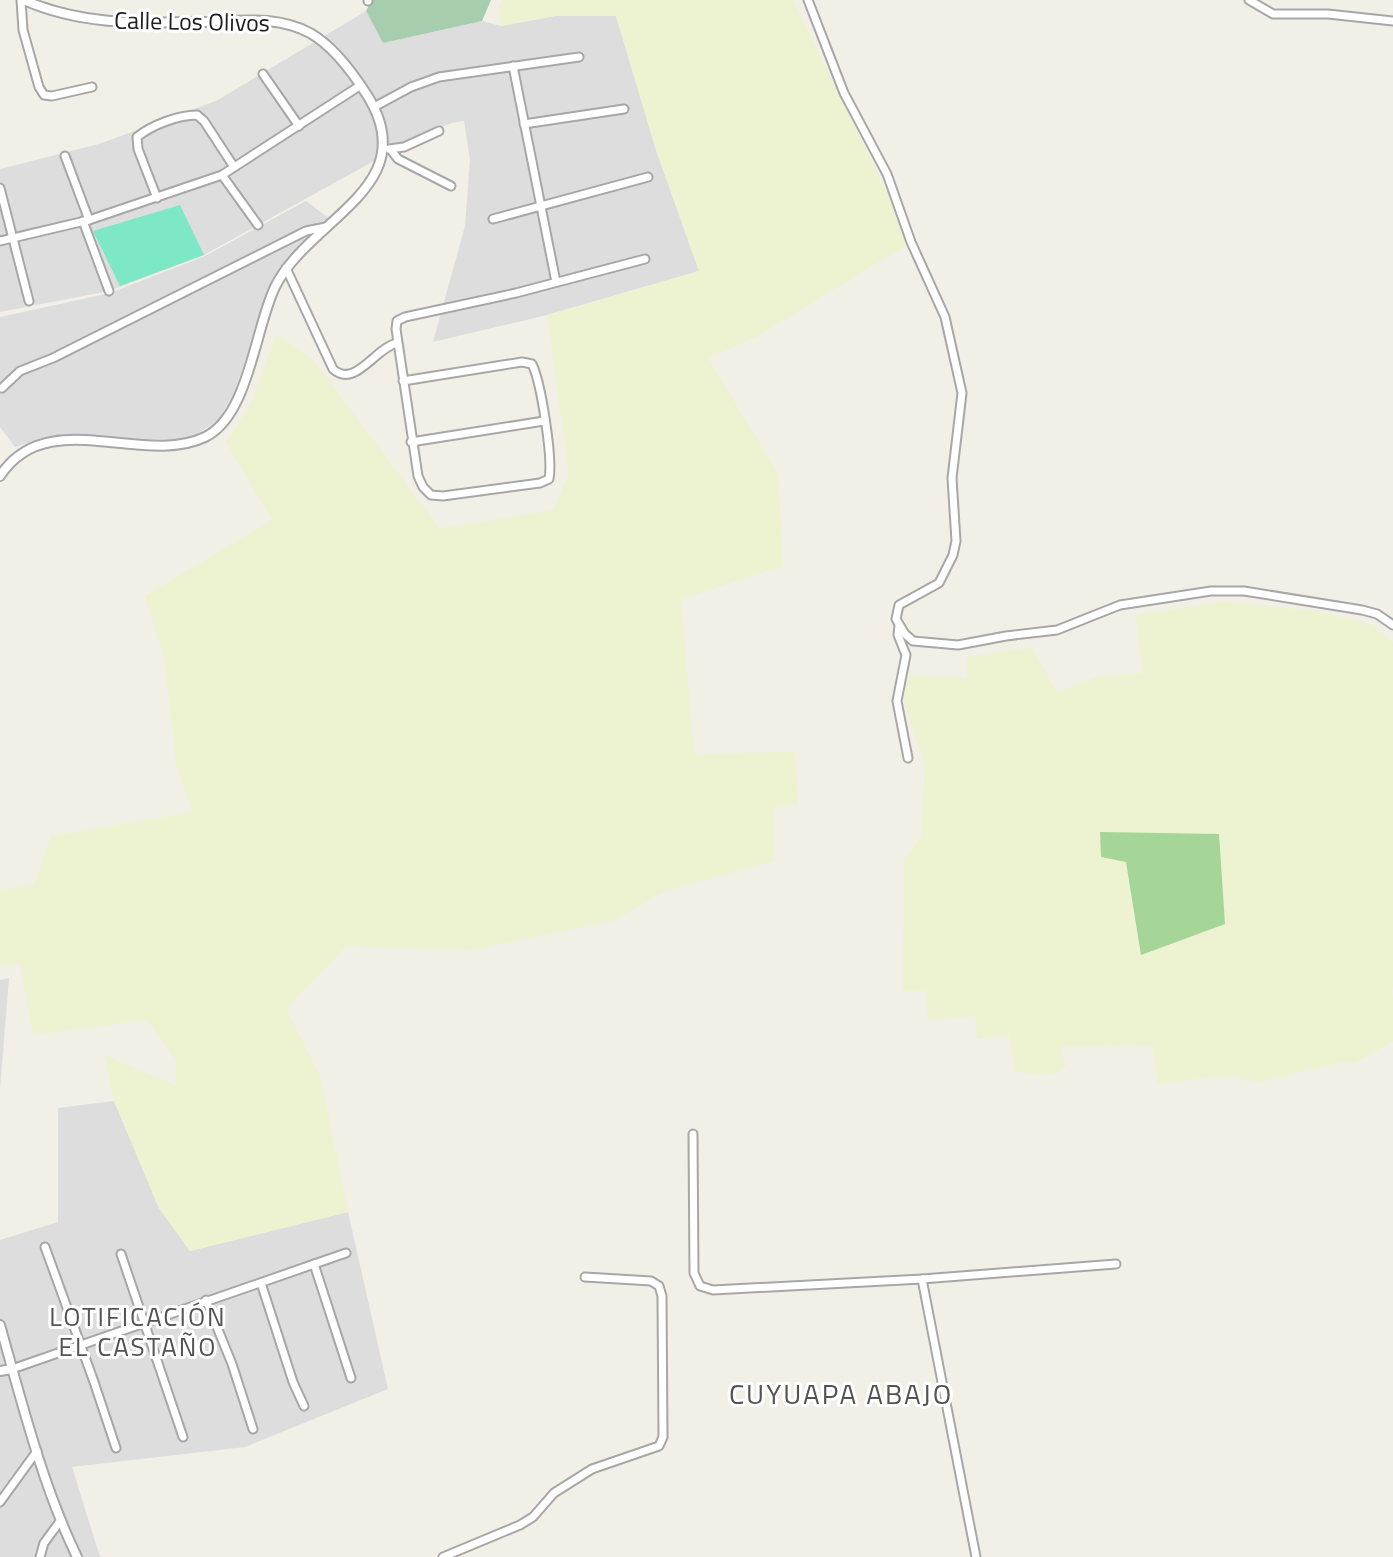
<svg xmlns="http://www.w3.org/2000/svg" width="1393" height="1557" font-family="'Titillium Web',sans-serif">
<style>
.residential{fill:#dedddd}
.farmland{fill:#edf2d0}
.forest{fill:#a5d597}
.cemetery{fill:#a5cdae}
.pitch{fill:#7de7c6}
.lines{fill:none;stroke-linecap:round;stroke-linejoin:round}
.minor-casing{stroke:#a7a7a7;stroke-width:11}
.tertiary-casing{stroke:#a7a7a7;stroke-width:12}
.minor{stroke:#fff;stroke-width:7}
.tertiary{stroke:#fff;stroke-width:8}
.labels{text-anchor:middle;stroke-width:6;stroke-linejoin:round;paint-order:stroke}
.street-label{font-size:24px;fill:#202020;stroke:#fff}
.neighbourhood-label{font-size:26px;letter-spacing:2px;fill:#535353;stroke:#fff}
.quarter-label{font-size:28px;letter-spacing:2px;fill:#535353;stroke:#fff}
</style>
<rect width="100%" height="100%" fill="#f2efe6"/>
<!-- residential -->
<g class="residential">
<path d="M366,11L383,43L482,21L501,26L555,16H616L656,150L699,271L547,315L433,342L465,226L470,160L464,121L451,123L383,156L204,255L109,291L0,312V169L99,144L216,101Z"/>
<path d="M306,201L330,219L281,269L259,321L234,393L218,420L193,437L170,440L93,437L42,438L15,447L0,427V317L110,293L205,256Z"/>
<path d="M9,978L0,1089V980Z"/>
<path d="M114,1101L159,1208L190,1251L348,1212L388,1389L245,1447L72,1467L100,1557H0V1240L58,1222V1108Z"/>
</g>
<!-- farmland -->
<g class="farmland">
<path d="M504,0H793L911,242L756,337L708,358L778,474L783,566L681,599L694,754L795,752L798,804L773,808V861L663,892L613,921L473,950L346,946L286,1009L321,1078L348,1212L190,1251L159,1208L114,1101L105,1056L176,1085V1060L147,1020L33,1035L20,963L0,966V890L34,884L51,836L193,812L177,769L164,657L145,596L272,520L226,442L250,405L277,334L314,361L440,529L553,510L569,474L547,315L699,271L656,150L616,16H555L501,26L499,6Z"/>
<path d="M1225,601L1318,612L1373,625L1393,642V988L1390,991L1393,995V1041L1354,1063H1338L1258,1082L1227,1076L1158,1083L1152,1045L1060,1047L1066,1066L1053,1075L1015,1072L1009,1035L977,1039L976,1016L928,1020L926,991H903L904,860L921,837L925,765L910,721L903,694L905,684L912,675L967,678V657L1032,648L1057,692L1095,678L1143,673L1135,615Z"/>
</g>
<!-- forest -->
<path class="forest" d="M1100,832L1219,834L1225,924L1141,955L1126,862L1101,857Z"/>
<!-- cemetery -->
<path class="cemetery" d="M372,0H491L482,21L383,43L366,11Z"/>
<!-- pitch -->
<path class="pitch" d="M180,205L204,255L120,286L93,231Z"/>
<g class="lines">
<!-- minor casing -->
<g class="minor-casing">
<g id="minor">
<path d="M21,0L23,30L39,87L44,95L52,96L92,87"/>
<path d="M368,0V1"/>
<path d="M808,0L844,93L887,174L911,242L945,317L962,393L952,478L956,541L953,555L939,583L899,605L896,619L905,634L913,641L958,645L1006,636L1057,630L1120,605L1211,591H1244L1362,610L1377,614L1393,625"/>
<path d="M1249,0L1273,14H1328L1393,21"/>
<path d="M513,66L556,282"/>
<path d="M263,74L299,126"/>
<path d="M374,107L411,87L439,77L579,57"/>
<path d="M524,124L624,109"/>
<path d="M389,149L404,147L439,131"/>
<path d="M391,150L398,159L451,186"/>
<path d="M65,156L89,220"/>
<path d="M222,175L258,225"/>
<path d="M0,188L29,301"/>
<path d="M157,198L138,149L137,137C152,125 178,115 197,115L204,121L234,167"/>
<path d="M493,219L648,177"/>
<path d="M83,221L109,291"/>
<path d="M0,241L89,220L222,175L361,85"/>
<path d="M286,268L333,369C355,389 375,348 397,343"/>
<path d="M403,381L522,362L532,364C541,382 553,458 549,479L540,483L443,496L431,495L423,487L418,476L396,329L397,321L405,317L516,293L645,259"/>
<path d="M2,388L20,371L53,358L306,231L326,227"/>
<path d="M411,442L544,421"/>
<path d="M899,625L898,635L906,655L897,701L908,758"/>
<path d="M693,1134L694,1273L700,1286L713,1290L922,1279L1116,1264"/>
<path d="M45,1247L94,1382L116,1448"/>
<path d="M121,1254L183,1437"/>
<path d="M314,1264L351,1378"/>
<path d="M922,1279L976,1557"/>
<path d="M261,1283L293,1382L304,1406"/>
<path d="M206,1300L232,1364L253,1429"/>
<path d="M12,1369L346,1253"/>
<path d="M0,1502L37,1451"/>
<path d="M40,1557L44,1543L61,1520"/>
<path d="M443,1557L520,1525L533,1517L554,1493L592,1469L659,1446L663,1437L662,1296L659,1286L651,1281L585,1277"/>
</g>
</g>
<!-- tertiary casing -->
<g class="tertiary-casing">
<g id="tertiary">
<path d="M0,476C47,404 143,467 205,437C249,416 255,328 275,287C309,218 425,187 367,95C353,73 333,46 310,33C274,14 236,22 197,22C136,23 81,25 24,0"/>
<path d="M0,1325C22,1403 42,1484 77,1557"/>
<path d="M0,1371L12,1369"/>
</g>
</g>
<!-- minor -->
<use href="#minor" class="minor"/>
<!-- tertiary -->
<use href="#tertiary" class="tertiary"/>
</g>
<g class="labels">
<!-- street labels -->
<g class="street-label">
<text transform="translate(192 22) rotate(1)" y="8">Calle Los Olivos</text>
</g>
<!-- neighbourhood labels -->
<g class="neighbourhood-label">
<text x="138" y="1326">LOTIFICACIÓN<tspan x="138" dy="30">EL CASTAÑO</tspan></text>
</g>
<!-- quarter labels -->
<g class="quarter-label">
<text x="841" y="1404">CUYUAPA ABAJO</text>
</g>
</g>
</svg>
